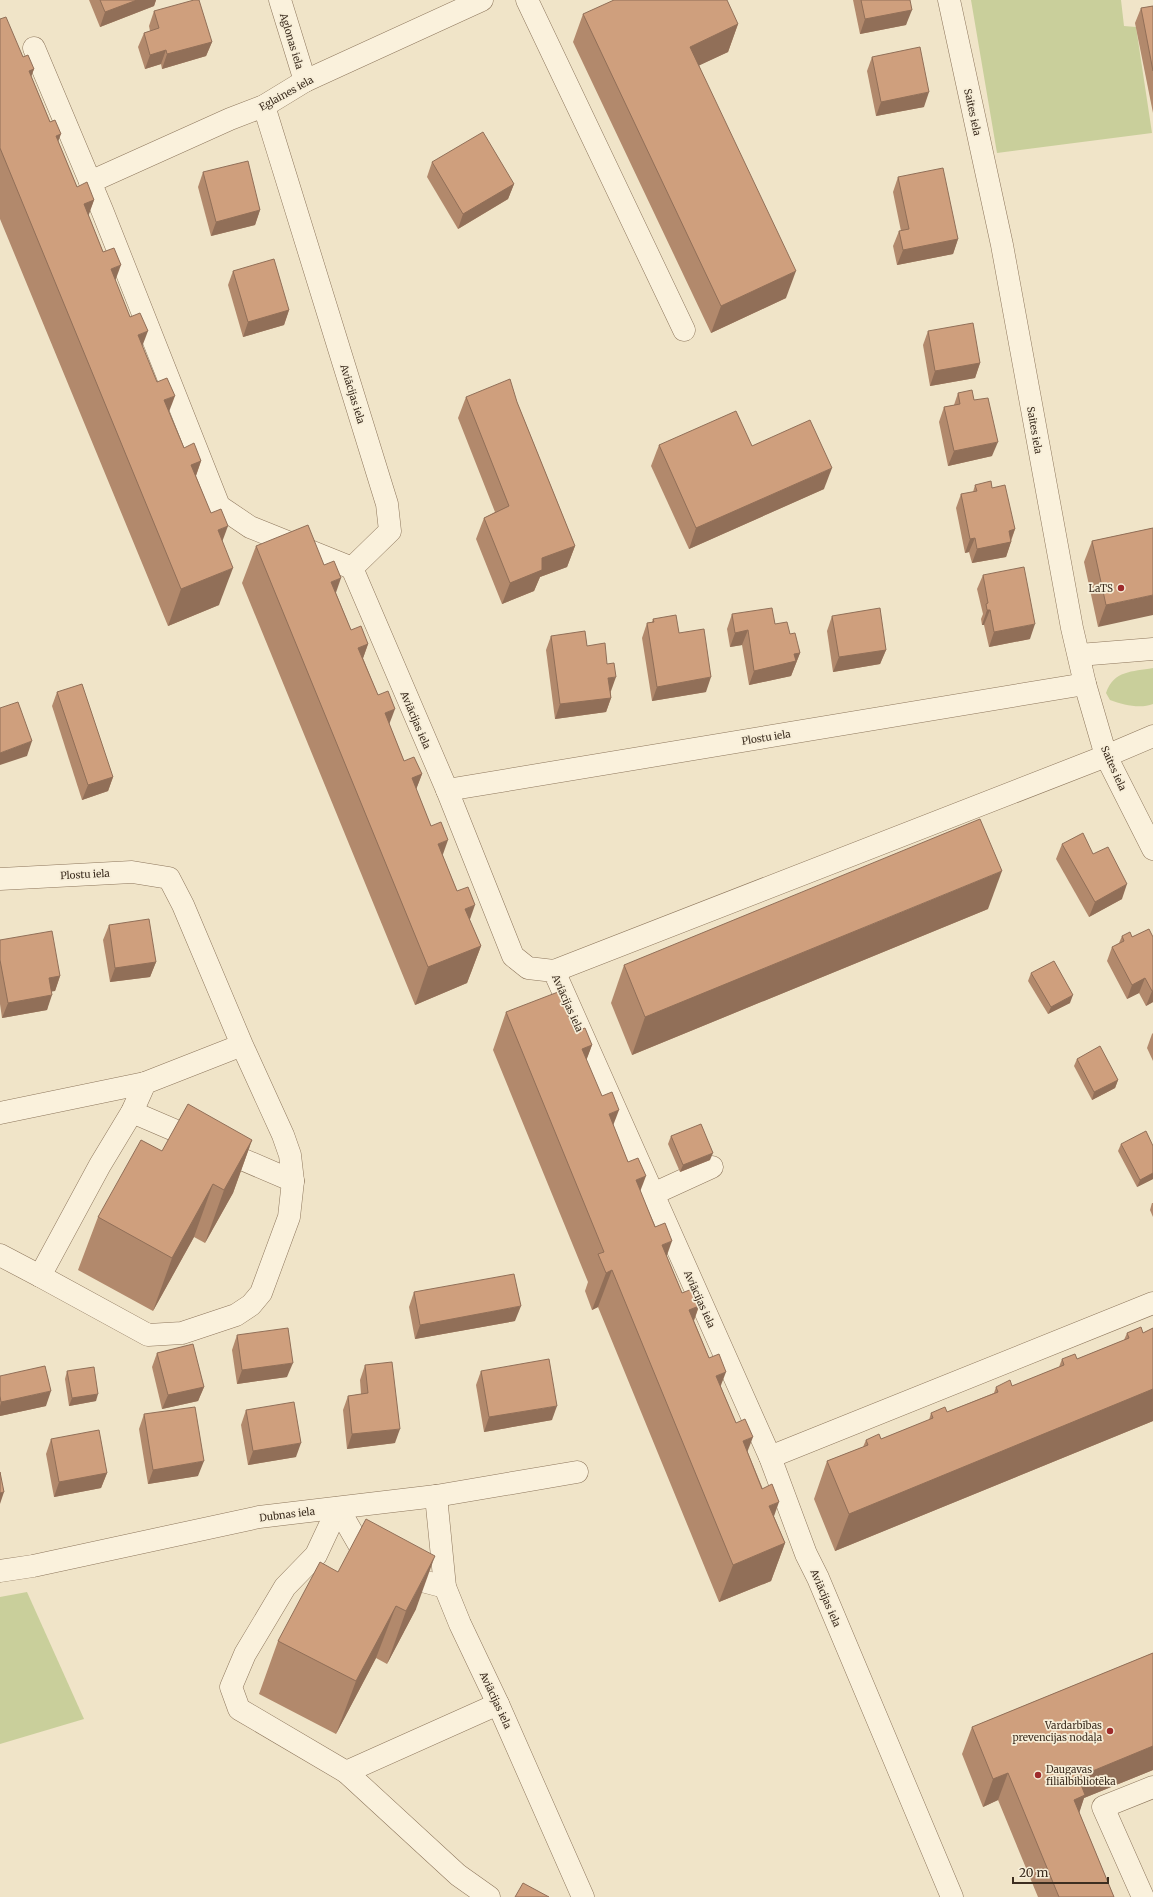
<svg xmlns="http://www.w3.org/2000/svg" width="1153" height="1897" font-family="Merriweather,serif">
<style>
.green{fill:#c9cf9b}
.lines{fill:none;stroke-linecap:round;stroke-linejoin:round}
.minor-casing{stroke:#8d765c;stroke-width:23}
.minor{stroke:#faf1dc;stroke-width:22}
.wall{fill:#b2896c}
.shaded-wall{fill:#916f58}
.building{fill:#cf9f7d;stroke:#916f58}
.poi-dot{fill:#9e2a2b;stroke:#f7eed8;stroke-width:1.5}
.labels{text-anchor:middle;stroke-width:3.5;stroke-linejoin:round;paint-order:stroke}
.street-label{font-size:10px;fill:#3d2e20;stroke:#f7eed8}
.poi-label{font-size:10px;fill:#3d2e20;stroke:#f7eed8;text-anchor:end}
</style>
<rect width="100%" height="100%" fill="#f0e4c8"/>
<!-- green -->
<g class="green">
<path d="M971,0H1121L1124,26L1136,27L1152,133L997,153Z"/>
<path d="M1153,668V704C1140,709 1124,705 1110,700L1106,693C1114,670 1132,672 1153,668Z"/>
<path d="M27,1592L84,1719L0,1744V1597Z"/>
</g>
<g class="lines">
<!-- minor casing -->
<g class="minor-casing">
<g id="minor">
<path d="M280,0L305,81"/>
<path d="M527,0L684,330"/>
<path d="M949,0L1002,245L1072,628L1085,684L1106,756L1153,849"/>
<path d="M34,48L102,210L219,506L250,527L352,568"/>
<path d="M264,106L387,504L390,531L352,568"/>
<path d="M90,182L230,119L264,106L305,81L482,0"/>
<path d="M352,568L447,790L513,956L528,968L554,971L770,1457L806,1554L818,1578L952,1897"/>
<path d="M1079,655L1153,649"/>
<path d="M447,790L1085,684"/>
<path d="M0,879L132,872L169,878L183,905L242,1045L283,1135L290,1155L293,1181L289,1217L261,1293L251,1305L236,1315L182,1333L148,1335L40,1276L100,1165L132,1112L145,1083L242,1045"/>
<path d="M554,971L1106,756L1153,736"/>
<path d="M132,1112L293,1181"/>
<path d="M0,1113L145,1083"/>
<path d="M653,1194L712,1167"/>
<path d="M0,1255L40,1276"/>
<path d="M770,1457L1153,1303"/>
<path d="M436,1496L445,1587L460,1624L498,1704L583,1897"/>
<path d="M338,1508L316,1555L285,1587L245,1654L231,1687L239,1709L346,1772L458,1875L489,1897"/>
<path d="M338,1508L361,1548L411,1578L445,1587"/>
<path d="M0,1571L33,1566L259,1517L436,1496L577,1472"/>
<path d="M346,1772L498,1704"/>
<path d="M1143,1897L1103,1807L1153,1787"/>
</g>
</g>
<!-- minor -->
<use href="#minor" class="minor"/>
</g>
<!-- wall -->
<g class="wall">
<path d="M89,0H156L154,6L100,27Z"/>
<path d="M853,0H910L906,25L860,34Z"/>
<path d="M1153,6V113L1135,23L1141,8Z"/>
<path d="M154,11L212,42L206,56L162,69L161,64L145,69L138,47L144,33L150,31L149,26Z"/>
<path d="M583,14L738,24L728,52L699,65L786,298L711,333L573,42Z"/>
<path d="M0,19L23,57L34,69L31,76L77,187L94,200L88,215L184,448L201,461L196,476L222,542L219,605L168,626L0,219Z"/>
<path d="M872,57L924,107L876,116L867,71Z"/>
<path d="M432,162L514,184L508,199L458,229L427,177Z"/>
<path d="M203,172L260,210L255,225L211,236L198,187Z"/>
<path d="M898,177L958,239L953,254L897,265L893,246L899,231H901L893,192Z"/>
<path d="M233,271L289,310L284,325L243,337L228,285Z"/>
<path d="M928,331L980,363L975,378L930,386L923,345Z"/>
<path d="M958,393L974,400L992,456L948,466L939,422L944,407L954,405Z"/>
<path d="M466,397L517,402L575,546L567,567L540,577L534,591L502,604L476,539L484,518L495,512L458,418Z"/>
<path d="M659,445L752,446L824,489L689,549L651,466Z"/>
<path d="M975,485L992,488L1015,529L1006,557L972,563L969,552L965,553L956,508L961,494L973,492Z"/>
<path d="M1153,528L1098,627L1084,562L1092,541Z"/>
<path d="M256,546L336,593L351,630L368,644L363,658L404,761L422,774L416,789L457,891L481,946L467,983L415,1005L242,583Z"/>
<path d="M983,575L1030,639L989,647L984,625H982L981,619L983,614L977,589Z"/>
<path d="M732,614L775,624L790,634L800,653L791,676L749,685L742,645L730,647L727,629Z"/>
<path d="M832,616L886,650L880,664L833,672L827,631Z"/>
<path d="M653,619L679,633L706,692L652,701L642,638L647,623L652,622Z"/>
<path d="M551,636L587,646L611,691V698L606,712L555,719L546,650Z"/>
<path d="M57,692L113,777L108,791L82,800L52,706Z"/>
<path d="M1062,844L1093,854L1122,899L1089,917L1056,859Z"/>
<path d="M988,909L632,1055L611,1003L624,965Z"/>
<path d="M109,925L156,962L150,977L110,982L103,940Z"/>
<path d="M1149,929L1153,1002L1146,1006L1139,993L1127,999L1107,961L1112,947L1119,943L1122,936L1132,937Z"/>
<path d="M0,940L60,976L55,991H51L47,1010L2,1018L0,1004Z"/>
<path d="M1031,973L1070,1003L1048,1014L1028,981Z"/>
<path d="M506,1012L575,1032L592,1045L586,1060L682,1293L699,1306L694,1321L785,1543L771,1581L719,1602L598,1307L592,1310L585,1291L588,1282L493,1050Z"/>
<path d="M1153,1033V1061L1147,1048L1152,1034Z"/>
<path d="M1077,1059L1118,1080L1115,1088L1092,1100L1074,1066Z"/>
<path d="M671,1136L710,1160L680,1172L668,1144Z"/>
<path d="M252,1140L233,1193L205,1243L194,1237L153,1311L78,1270L98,1217L162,1151Z"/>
<path d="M1121,1144L1153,1146V1179L1137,1187L1118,1151Z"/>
<path d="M1152,1203H1153V1217L1150,1210Z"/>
<path d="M414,1292L515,1321L415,1339L409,1307Z"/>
<path d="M1153,1328V1421L835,1551L814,1499L827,1461L863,1447L866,1440L881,1439L929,1420L931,1413L947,1412L994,1393L996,1387L1012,1386L1059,1367L1062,1359H1077L1124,1340L1127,1333H1143Z"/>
<path d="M237,1335L287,1377L237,1384L232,1350Z"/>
<path d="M157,1353L204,1387L198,1401L162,1409L152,1367Z"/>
<path d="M365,1365L395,1443L347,1449L343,1410L348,1396L361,1394L360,1380Z"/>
<path d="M67,1371L96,1401L69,1406L65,1379Z"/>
<path d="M481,1371L552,1420L484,1432L476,1385Z"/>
<path d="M0,1376L46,1406L0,1416Z"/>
<path d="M246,1410L296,1457L248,1465L241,1425Z"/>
<path d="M144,1414L198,1476L148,1484L139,1429Z"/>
<path d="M51,1439L107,1473L101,1488L54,1497L46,1454Z"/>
<path d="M338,1572L416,1609L387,1664L376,1658L336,1734L259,1694L278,1641Z"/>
<path d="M1153,1653V1770L1084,1798L1079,1812L1114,1897H1038L998,1800L983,1807L962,1754L972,1727Z"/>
</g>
<!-- shaded-wall -->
<g class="shaded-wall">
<path d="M137,0H156L154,6L100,27L105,12Z"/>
<path d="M912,10L906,25L860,34L865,19Z"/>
<path d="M738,24L728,52L681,74L690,47Z"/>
<path d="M212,42L206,56L162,69L167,54Z"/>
<path d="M166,50L161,64L145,69L150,55Z"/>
<path d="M34,69L20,106L29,71Z"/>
<path d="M929,92L924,107L876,116L881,102Z"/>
<path d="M61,134L47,171L56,136Z"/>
<path d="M514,184L508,199L458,229L463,214Z"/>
<path d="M94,200L81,237L84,204Z"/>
<path d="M260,210L255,225L211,236L216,222Z"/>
<path d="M958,239L953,254L897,265L903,250Z"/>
<path d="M121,265L107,303L111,269Z"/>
<path d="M796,271L786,298L711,333L721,306Z"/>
<path d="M289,310L284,325L243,337L248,322Z"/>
<path d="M148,331L134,368L138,335Z"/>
<path d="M980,363L975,378L930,386L935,371Z"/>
<path d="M175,396L161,433L164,400Z"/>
<path d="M998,442L992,456L948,466L954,451Z"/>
<path d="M201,461L188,498L191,465Z"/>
<path d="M832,468L824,489L689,549L696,528Z"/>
<path d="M228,526L214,564L218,530Z"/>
<path d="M1015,529L1010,542H1011L1006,557L972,563L977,549L1009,531Z"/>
<path d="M975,538L969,552L965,553L970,539Z"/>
<path d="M575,546L567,567L540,577L534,591L502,604L510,583L542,558Z"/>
<path d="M233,568L219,605L168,626L181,589Z"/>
<path d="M341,578L328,616L331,582Z"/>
<path d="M1153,595V615L1098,627L1106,605Z"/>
<path d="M987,610H990L984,625H982Z"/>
<path d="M1035,624L1030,639L989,647L994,632Z"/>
<path d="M748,630L742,645L730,647L735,633Z"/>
<path d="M368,644L355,681L358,648Z"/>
<path d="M886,650L880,664L833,672L839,657Z"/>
<path d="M800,653L791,676L749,685L754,671L794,654Z"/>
<path d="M616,677L611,691L603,692L608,678Z"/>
<path d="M711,677L706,692L652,701L657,687Z"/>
<path d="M611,698L606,712L555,719L560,704Z"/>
<path d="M395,709L381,746L385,713Z"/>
<path d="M32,741L27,756L0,765V753Z"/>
<path d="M422,774L408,811L412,778Z"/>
<path d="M113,777L108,791L82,800L88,785Z"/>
<path d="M448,840L435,877L438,844Z"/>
<path d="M1002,871L988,909L632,1055L645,1017Z"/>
<path d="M1127,884L1122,899L1089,917L1095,902Z"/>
<path d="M475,905L462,942L465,909Z"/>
<path d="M481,946L467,983L415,1005L428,967Z"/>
<path d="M156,962L150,977L110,982L115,968Z"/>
<path d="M60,976L55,991L44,993L49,978Z"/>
<path d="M1145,978L1139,993L1127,999L1132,985Z"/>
<path d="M1152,991H1153V1002L1146,1006Z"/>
<path d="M52,995L47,1010L2,1018L8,1003Z"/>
<path d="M1073,995L1070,1003L1048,1014L1051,1007Z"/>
<path d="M592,1045L578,1083L582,1049Z"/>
<path d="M1118,1080L1115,1088L1092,1100L1094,1092Z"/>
<path d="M619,1110L605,1147L609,1114Z"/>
<path d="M252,1140L233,1193L205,1243L224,1190Z"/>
<path d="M713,1153L710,1160L680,1172L683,1165Z"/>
<path d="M1153,1173V1179L1137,1187L1140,1180Z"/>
<path d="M646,1176L632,1213L636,1180Z"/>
<path d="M213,1184L194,1237L153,1311L172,1258Z"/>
<path d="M672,1241L659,1278L662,1245Z"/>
<path d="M612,1270L598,1307L592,1310L606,1273Z"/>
<path d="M521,1306L515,1321L415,1339L420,1325Z"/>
<path d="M699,1306L685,1344L689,1310Z"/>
<path d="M293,1363L287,1377L237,1384L242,1370Z"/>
<path d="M726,1372L712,1409L716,1376Z"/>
<path d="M204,1387L198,1401L162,1409L168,1395Z"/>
<path d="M1153,1389V1421L835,1551L849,1514Z"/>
<path d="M51,1391L46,1406L0,1416V1406L1,1402Z"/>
<path d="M98,1394L96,1401L69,1406L72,1398Z"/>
<path d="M557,1406L552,1420L484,1432L489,1417Z"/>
<path d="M400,1429L395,1443L347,1449L352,1434Z"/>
<path d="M753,1437L739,1474L743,1441Z"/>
<path d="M301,1443L296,1457L248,1465L253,1451Z"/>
<path d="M204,1461L198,1476L148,1484L153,1470Z"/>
<path d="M107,1473L101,1488L54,1497L59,1482Z"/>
<path d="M4,1492L0,1504V1493Z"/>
<path d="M779,1502L766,1539L769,1506Z"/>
<path d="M785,1543L771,1581L719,1602L733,1565Z"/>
<path d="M435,1556L416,1609L387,1664L406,1611Z"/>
<path d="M396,1606L376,1658L336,1734L356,1681Z"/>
<path d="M1153,1746V1770L1084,1798L1076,1823L1064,1827L1078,1777Z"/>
<path d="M1008,1773L998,1800L983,1807L993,1779Z"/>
</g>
<!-- building -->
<g class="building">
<path d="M100,0H137L105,12Z"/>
<path d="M194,0H199L212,42L167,54L166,50L150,55L144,33L159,28L154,11Z"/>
<path d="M614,0H727L738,24L690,47L796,271L721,306L583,14Z"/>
<path d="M861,0H910L912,10L865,19Z"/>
<path d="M1153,6V71L1141,8Z"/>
<path d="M6,17L23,57L28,55L34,69L29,71L50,122L55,120L61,134L56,136L77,187L87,182L94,200L84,204L103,252L114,248L121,265L111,269L130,317L140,313L148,331L138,335L157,382L167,378L175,396L164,400L184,448L194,443L201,461L191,465L211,513L221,509L228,526L218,530L233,568L181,589L0,148V19Z"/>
<path d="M920,47L929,92L881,102L872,57Z"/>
<path d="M483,132L514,184L463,214L432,162Z"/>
<path d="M248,161L260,210L216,222L203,172Z"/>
<path d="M943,168L958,239L903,250L899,231L909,229L898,177Z"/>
<path d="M274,259L289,310L248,322L233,271Z"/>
<path d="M973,323L980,363L935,371L928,331Z"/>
<path d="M510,379L517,402L575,546L542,558V570L510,583L484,518L509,506L466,397Z"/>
<path d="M972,390L974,400L988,398L998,442L954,451L944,407L960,404L958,393Z"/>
<path d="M736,411L752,446L810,420L832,468L696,528L659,445Z"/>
<path d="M991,481L992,488L1005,485L1015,529L1009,531L1011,542L977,549L975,538L970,539L961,494L977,491L975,485Z"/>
<path d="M308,525L324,565L334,561L341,578L331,582L351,630L361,626L368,644L358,648L378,695L388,691L395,709L385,713L404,761L414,757L422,774L412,778L431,826L441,822L448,840L438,844L457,891L468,887L475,905L465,909L481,946L428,967L256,546Z"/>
<path d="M1153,528V595L1106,605L1092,541Z"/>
<path d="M1024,567L1035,624L994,632L990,610H987L986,604L988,603L983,575Z"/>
<path d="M772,608L775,624L787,622L790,634L795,633L800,653L794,654L796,661L754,671L748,630L735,633L732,614Z"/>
<path d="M880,608L886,650L839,657L832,616Z"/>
<path d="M676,615L679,633L704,629L711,677L657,687L647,623L654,622L653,619Z"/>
<path d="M585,631L587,646L605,643L607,664L614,663L616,677L608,678L611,698L560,704L551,636Z"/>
<path d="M82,684L113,777L88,785L57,692Z"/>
<path d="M18,702L32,741L0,753V708Z"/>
<path d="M980,819L1002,871L645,1017L624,965Z"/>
<path d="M1083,833L1093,854L1108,847L1127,884L1095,902L1062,844Z"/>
<path d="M149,919L156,962L115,968L109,925Z"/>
<path d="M1149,929L1153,937V991H1152L1145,978L1132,985L1112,947L1124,941L1122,936L1130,932L1132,937Z"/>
<path d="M52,931L60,976L49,978L52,995L8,1003L0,960V940Z"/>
<path d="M1054,961L1073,995L1051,1007L1031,973Z"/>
<path d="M558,992L575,1032L585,1028L592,1045L582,1049L602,1096L612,1092L619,1110L609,1114L628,1162L638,1158L646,1176L636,1180L655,1227L665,1223L672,1241L662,1245L682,1293L692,1289L699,1306L689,1310L709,1358L719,1354L726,1372L716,1376L736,1423L745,1419L753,1437L743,1441L762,1489L772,1484L779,1502L769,1506L785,1543L733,1565L612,1270L606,1273L598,1254L604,1252L506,1012Z"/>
<path d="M1100,1046L1118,1080L1094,1092L1077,1059Z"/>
<path d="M188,1104L252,1140L224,1190L213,1184L172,1258L98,1217L141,1140L162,1151Z"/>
<path d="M701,1124L713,1153L683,1165L671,1136Z"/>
<path d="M1146,1131L1153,1146V1173L1140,1180L1121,1144Z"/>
<path d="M514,1274L521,1306L420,1325L414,1292Z"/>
<path d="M1141,1327L1143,1333L1153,1328V1389L849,1514L827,1461L868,1445L866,1440L879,1434L881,1439L933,1418L931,1413L945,1407L947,1412L998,1392L996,1387L1010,1380L1012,1386L1064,1365L1062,1359L1075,1354L1077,1359L1129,1338L1127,1333Z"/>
<path d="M288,1328L293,1363L242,1370L237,1335Z"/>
<path d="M193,1344L204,1387L168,1395L157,1353Z"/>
<path d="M549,1359L557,1406L489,1417L481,1371Z"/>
<path d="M392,1362L400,1429L352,1434L348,1396L368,1393L365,1365Z"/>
<path d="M45,1366L51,1391L1,1402L0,1396V1376Z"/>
<path d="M94,1367L98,1394L72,1398L67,1371Z"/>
<path d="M294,1402L301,1443L253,1451L246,1410Z"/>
<path d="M195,1407L204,1461L153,1470L144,1414Z"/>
<path d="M99,1430L107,1473L59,1482L51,1439Z"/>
<path d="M0,1472L4,1492L0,1493Z"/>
<path d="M366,1519L435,1556L406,1611L396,1606L356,1681L278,1641L320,1562L338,1572Z"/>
<path d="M1153,1653V1746L1078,1777L1085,1795L1074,1800L1114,1897H1059L1008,1773L993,1779L972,1727Z"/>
<path d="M523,1883L549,1897H515Z"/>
</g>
<!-- markers -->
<g class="poi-dot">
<circle cx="1121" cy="588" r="4"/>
<circle cx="1110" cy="1731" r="4"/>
<circle cx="1038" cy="1775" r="4"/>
</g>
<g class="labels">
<!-- street labels -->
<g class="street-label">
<text transform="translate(292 41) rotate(73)" y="4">Aglonas iela</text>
<text transform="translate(286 93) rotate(-29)" y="4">Eglaines iela</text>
<text transform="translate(973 112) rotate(78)" y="4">Saites iela</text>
<text transform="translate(353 394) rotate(73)" y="4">Aviācijas iela</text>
<text transform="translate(1035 430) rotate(80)" y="4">Saites iela</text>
<text transform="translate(416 720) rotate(67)" y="4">Aviācijas iela</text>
<text transform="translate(766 737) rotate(-9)" y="4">Plostu iela</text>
<text transform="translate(1114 768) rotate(66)" y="4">Saites iela</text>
<text transform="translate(85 874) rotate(-3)" y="4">Plostu iela</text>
<text transform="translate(568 1003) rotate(66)" y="4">Aviācijas iela</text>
<text transform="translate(700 1299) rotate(66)" y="4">Aviācijas iela</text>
<text transform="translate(287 1514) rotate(-7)" y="4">Dubnas iela</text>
<text transform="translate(826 1598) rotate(67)" y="4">Aviācijas iela</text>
<text transform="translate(496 1700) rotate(65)" y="4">Aviācijas iela</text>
</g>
<!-- poi labels -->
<g class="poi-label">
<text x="1113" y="592">LaTS</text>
<text x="1102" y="1729">Vardarbības<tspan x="1102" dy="12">prevencijas nodaļa</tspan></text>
<text x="1046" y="1773" text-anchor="start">Daugavas<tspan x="1046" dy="12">filiālbibliotēka</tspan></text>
</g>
</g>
<!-- scale -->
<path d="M1013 1877v6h95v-6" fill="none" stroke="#3d2e20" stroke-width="2"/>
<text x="1019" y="1877" font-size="12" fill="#3d2e20" stroke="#f7eed8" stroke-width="3" paint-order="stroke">20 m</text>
</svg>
